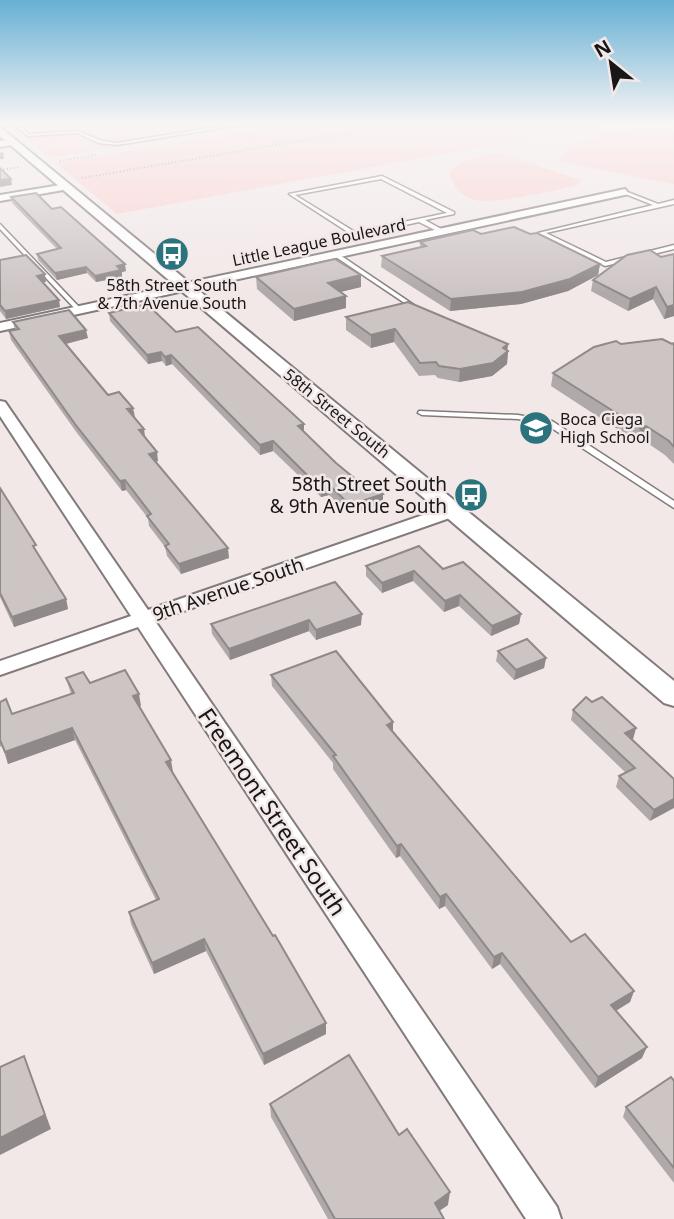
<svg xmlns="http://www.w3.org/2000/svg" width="674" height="1219" font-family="'Noto Sans',sans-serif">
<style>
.green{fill:#fbcfcf}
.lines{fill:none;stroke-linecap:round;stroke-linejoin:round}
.service-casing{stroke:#837b7b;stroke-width:3}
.minor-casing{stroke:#837b7b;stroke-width:4}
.tertiary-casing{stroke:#837b7b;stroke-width:4}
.path{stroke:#938c8c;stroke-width:2;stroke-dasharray:1 2.5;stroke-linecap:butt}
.service{fill:#fff;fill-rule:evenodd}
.minor{fill:#fff;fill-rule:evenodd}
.tertiary{fill:#fff;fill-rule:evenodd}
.wall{fill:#b0a9a9}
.shaded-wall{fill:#908989}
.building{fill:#cdc4c4;stroke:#908989;stroke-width:2}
.labels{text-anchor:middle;stroke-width:5;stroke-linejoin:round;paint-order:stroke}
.far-street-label{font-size:16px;fill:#191616;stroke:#f2e8e8}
.far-poi-label{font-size:16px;fill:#191616;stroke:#f2e8e8}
.poi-label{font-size:19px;fill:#191616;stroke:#f2e8e8;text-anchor:end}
.street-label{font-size:19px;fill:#191616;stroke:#f2e8e8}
.near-street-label{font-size:23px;fill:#191616;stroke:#f2e8e8}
</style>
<rect width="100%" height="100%" fill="#f2e8e8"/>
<!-- green -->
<g class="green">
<path d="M9,123H274L51,158Z"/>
<path d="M305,123H612L117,214L56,163Z"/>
<path d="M637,129H674V184L556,161C576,138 608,132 637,129Z"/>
<path d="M499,153L581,180L578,185C557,190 493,205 475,200C462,196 453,186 449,174C459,159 482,156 499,153Z"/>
</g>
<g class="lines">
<!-- service casing -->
<g class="service-casing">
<g id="service">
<path d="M12,123H17L29,134L78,131L102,141L117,143L241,123H252L117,145L99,143L77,133L28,136Z"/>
<path d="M382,176L454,212V214L425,220L443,230V232H439L419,222L354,236L289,194ZM381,179L447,213L355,232L295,195Z"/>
<path d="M625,191L658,204L674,200V204L546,233L606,262L674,245V249L605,266L538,233L653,205L623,193Z"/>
<path d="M0,224L81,309V311H77L0,229Z"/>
<path d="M333,253H337L414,305L409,306L333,255Z"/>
<path d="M419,411L518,415L552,421L674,501V508L547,425L518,419L422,415L418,413Z"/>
</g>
</g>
<!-- minor casing -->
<g class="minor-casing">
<g id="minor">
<path d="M16,140V144L0,147V141Z"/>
<path d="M66,184L69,189L0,201V195Z"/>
<path d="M625,189L629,194L0,331V323Z"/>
<path d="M0,401L5,402L148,610L449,506L455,505L464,510L461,514L155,621L557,1207L561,1219H526L138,627L0,675V661L131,616L0,416Z"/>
</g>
</g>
<!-- tertiary casing -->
<g class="tertiary-casing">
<path id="tertiary" d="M0,127L674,681V706L664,703L0,136Z"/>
</g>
<!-- path -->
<g class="path">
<path d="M260,129L296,123"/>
<path d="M60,161L96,155"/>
<path d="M0,170L20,167"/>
<path d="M82,178L405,123"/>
</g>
<!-- service -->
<use href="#service" class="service"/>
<!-- minor -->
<use href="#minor" class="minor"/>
<!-- tertiary -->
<use href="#tertiary" class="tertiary"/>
</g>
<!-- wall -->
<g class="wall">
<path d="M11,197L52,209L126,271L122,272V277L96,282L87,273L57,280L38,260L37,254L57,249L12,203Z"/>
<path d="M481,234L600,264L598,275L568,291L521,304L450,311L381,267L382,256L420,248V242Z"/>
<path d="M650,250L674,316L664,319L653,299L628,311L591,291L593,280Z"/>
<path d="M0,260L46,282H43L60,307L6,319L0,311Z"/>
<path d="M256,277L361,287L340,292L346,296V308L294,321L257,289Z"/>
<path d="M109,313L176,332L304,424V432L336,463L383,504L350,515L329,495L321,497L273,451L260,455L172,364L166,366L162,361L148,364L110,321Z"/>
<path d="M346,317L508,344L507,350L508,351L507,364L492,376L459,382L438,378L435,375L419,376L394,342L371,348L346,330Z"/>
<path d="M13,322L88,338L66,344L108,395L135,417L144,429L145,438L158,461L156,462L229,558L181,574L167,556L165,547L149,526L148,518L126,490L122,491L77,433L11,340L9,331L15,330Z"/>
<path d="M674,343V464L665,455L643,440L637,442L551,386L553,373L621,344Z"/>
<path d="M0,488L38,555L66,599L68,609L14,627L0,597Z"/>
<path d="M366,566L443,569L521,614L519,624L491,636L459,606L444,612L413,581L382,593L366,576Z"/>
<path d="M335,582L361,625L316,640L309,631L230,660L212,634L211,624Z"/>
<path d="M498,651L546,658L544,668L514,680L496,661Z"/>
<path d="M271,675L393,731L571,942L634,991L630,1002L616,1011L642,1058L595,1088L500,964L492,969L445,906L439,909L400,856L396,858L333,769V763L272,686Z"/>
<path d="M66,678L90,683L141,706H139L173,772L326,1034L264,1065L206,951L154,974L131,924L129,912L156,900L75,740L8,764L2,746L0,747V702L12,714L71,694Z"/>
<path d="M592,702L636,728L633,739H632L674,779L650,821L616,787L619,776L626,773L571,720L573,710Z"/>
<path d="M674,1081V1183L623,1117L626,1107Z"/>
<path d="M270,1104L399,1135L448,1205L439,1211L444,1219H328L271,1117Z"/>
</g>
<!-- shaded-wall -->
<g class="shaded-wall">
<path d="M3,152L4,159H0V153Z"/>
<path d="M11,179L12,185L0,187V180Z"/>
<path d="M125,264L126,271L122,272V277L96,282L95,276L117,266Z"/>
<path d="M600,264L598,275L568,291L521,304L450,311L451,299Z"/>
<path d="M86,267L87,273L57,280L55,273Z"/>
<path d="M45,274L46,282L39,283L37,276Z"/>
<path d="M361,275V287L328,295V283Z"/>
<path d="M656,287L653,299L628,311L630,299Z"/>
<path d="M346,296V308L294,321V309Z"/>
<path d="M59,300L60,307L6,319L5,311Z"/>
<path d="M674,305V316L664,319L667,307Z"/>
<path d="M395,329L394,342L371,348V335Z"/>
<path d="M86,330L88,338L61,345L59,336Z"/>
<path d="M508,344L507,353L508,351L507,364L492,376L459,382L460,369L503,348Z"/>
<path d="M161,352L162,361L148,364L147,355Z"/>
<path d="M171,355L172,364L166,366L165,357Z"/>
<path d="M133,408L135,417L129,419L127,409Z"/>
<path d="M304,424V434L298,426Z"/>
<path d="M646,426L643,440L637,442L640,428Z"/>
<path d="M144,429L145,439L139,430Z"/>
<path d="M273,441V451L260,455V445Z"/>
<path d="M157,452L158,461L150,463L149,454Z"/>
<path d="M125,480L126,490L122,491L120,481Z"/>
<path d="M329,485V495L321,497L320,488Z"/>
<path d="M383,494V504L350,515V505Z"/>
<path d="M228,548L229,558L181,574L179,564Z"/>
<path d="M414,571L413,581L382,593V583Z"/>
<path d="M460,595L459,606L444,612L445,601Z"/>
<path d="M66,599L68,609L14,627L12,617Z"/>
<path d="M362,614L361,625L316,640V630Z"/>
<path d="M521,614L519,624L491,636L492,626Z"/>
<path d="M309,620V631L230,660L229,649Z"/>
<path d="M546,658L544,668L514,680L516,670Z"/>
<path d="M139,694L141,706L135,708L133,696Z"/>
<path d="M393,722V734L387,725Z"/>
<path d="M72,728L75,740L8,764L5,752Z"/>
<path d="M636,728L633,739L622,744L625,733Z"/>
<path d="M171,760L173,772L166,762Z"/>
<path d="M674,799V808L650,821L654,810Z"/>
<path d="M401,844L400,856L396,858L397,846Z"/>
<path d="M446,894L445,906L439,909L440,897Z"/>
<path d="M204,939L206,951L154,974L152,963Z"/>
<path d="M502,953L500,964L492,969L494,957Z"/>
<path d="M634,991L630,1002L607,1016L611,1005Z"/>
<path d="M326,1023V1034L264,1065L263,1054Z"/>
<path d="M647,1047L642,1058L595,1088L598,1077Z"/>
<path d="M24,1056L51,1129L0,1155V1138Z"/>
<path d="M450,1192L448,1205L433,1215L435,1203Z"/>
</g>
<!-- building -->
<g class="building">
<path d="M0,168L11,179L0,180Z"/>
<path d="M36,193L52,209L61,207L125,264L117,266L121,270L95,276L86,267L55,273L37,254L61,248L11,197Z"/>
<path d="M514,227L530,234L537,233L600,264L570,279L522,292L451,299L382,256L426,246L420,242L473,230L481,234Z"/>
<path d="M650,250L661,257L674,254V305L667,307L656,287L630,299L593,280L627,255Z"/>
<path d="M26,255L45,274L37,276L59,300L5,311L0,305V260Z"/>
<path d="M335,259L361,275L328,283L346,296L294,309L256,277Z"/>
<path d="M408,302L508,344L503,348L508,351L493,363L460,369L439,366L436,362L420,363L395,329L371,335L346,317Z"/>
<path d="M147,304L176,332L198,327L304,424L298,426L336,463L359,482L367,480L383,494L350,505L329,485L320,488L273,441L260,445L171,355L165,357L161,352L147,355L109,313Z"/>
<path d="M69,310L86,330L59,336L108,395L119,392L133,408L127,409L144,429L139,430L157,452L149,454L228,548L179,564L165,546L169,544L147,516L151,514L125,480L120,481L75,424L9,331L19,329L13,322Z"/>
<path d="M662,339L672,344L674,343V447L669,441L646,426L640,428L553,373L594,347L616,341L621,344Z"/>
<path d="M0,488L36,545L33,546L66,599L12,617L0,593Z"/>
<path d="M419,546L443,569L463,562L521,614L492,626L460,595L445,601L414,571L382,583L366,566Z"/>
<path d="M335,582L362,614L316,630L309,620L229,649L211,624Z"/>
<path d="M527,639L546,658L516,670L498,651Z"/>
<path d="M336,651L393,722L387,725L571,942L585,934L634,991L611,1005L647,1047L598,1077L502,953L494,957L446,894L440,897L401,844L397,846L333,756L336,755L271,675Z"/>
<path d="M125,670L139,694L133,696L171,760L166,762L273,936L275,935L326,1023L263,1054L204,939L152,963L129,912L159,899L72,728L5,752L0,740V702L6,699L12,714L74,693L66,678L83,672L90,683Z"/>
<path d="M586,697L592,702L602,697L636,728L625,733L674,779V799L654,810L619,776L635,768L573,710Z"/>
<path d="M349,1055L399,1135L407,1129L450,1192L435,1203L444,1219H335L270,1104Z"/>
<path d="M24,1056L45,1115L0,1138V1067Z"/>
<path d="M671,1077L674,1081V1168L626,1107Z"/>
</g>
<!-- sky -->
<linearGradient id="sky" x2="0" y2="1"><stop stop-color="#66b0d4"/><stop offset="0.42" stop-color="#f9f5f5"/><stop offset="1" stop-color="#f9f5f5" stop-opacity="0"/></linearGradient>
<rect width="674" height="294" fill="url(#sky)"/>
<!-- icons -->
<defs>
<g id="bus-disc" transform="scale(1.75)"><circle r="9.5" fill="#2b747d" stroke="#f2e8e8"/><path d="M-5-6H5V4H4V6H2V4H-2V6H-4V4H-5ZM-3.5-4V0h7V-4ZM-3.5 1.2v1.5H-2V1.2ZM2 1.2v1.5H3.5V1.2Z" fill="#fff"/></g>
<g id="school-disc" transform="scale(1.75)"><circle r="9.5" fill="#2b747d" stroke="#f2e8e8"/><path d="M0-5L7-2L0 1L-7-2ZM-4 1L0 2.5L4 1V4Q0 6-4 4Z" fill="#fff"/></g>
</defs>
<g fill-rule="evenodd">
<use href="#bus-disc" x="172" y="254"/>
<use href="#school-disc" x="536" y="428"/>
<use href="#bus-disc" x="471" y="495"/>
</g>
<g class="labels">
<!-- far-street labels -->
<g class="far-street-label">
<text transform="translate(319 242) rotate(-12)" y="6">Little League Boulevard</text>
<text transform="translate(337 413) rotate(39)" y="6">58th Street South</text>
</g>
<!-- far-poi labels -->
<g class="far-poi-label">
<text x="172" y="291">58th Street South<tspan x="172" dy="18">&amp; 7th Avenue South</tspan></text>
<text x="560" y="425" text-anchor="start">Boca Ciega<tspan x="560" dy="18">High School</tspan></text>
</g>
<!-- poi labels -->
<g class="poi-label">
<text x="447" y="491">58th Street South<tspan x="447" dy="22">&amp; 9th Avenue South</tspan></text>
</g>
<!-- street labels -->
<g class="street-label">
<text transform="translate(228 589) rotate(-19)" y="7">9th Avenue South</text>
</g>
<!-- near-street labels -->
<g class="near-street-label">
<text transform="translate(272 812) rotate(56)" y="8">Freemont Street South</text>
</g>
</g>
<!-- north arrow -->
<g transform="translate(611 63) rotate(330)" stroke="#f2e8e8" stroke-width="5" paint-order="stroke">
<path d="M0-5L12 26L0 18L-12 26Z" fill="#191616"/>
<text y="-10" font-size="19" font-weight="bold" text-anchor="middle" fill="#191616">N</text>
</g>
</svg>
